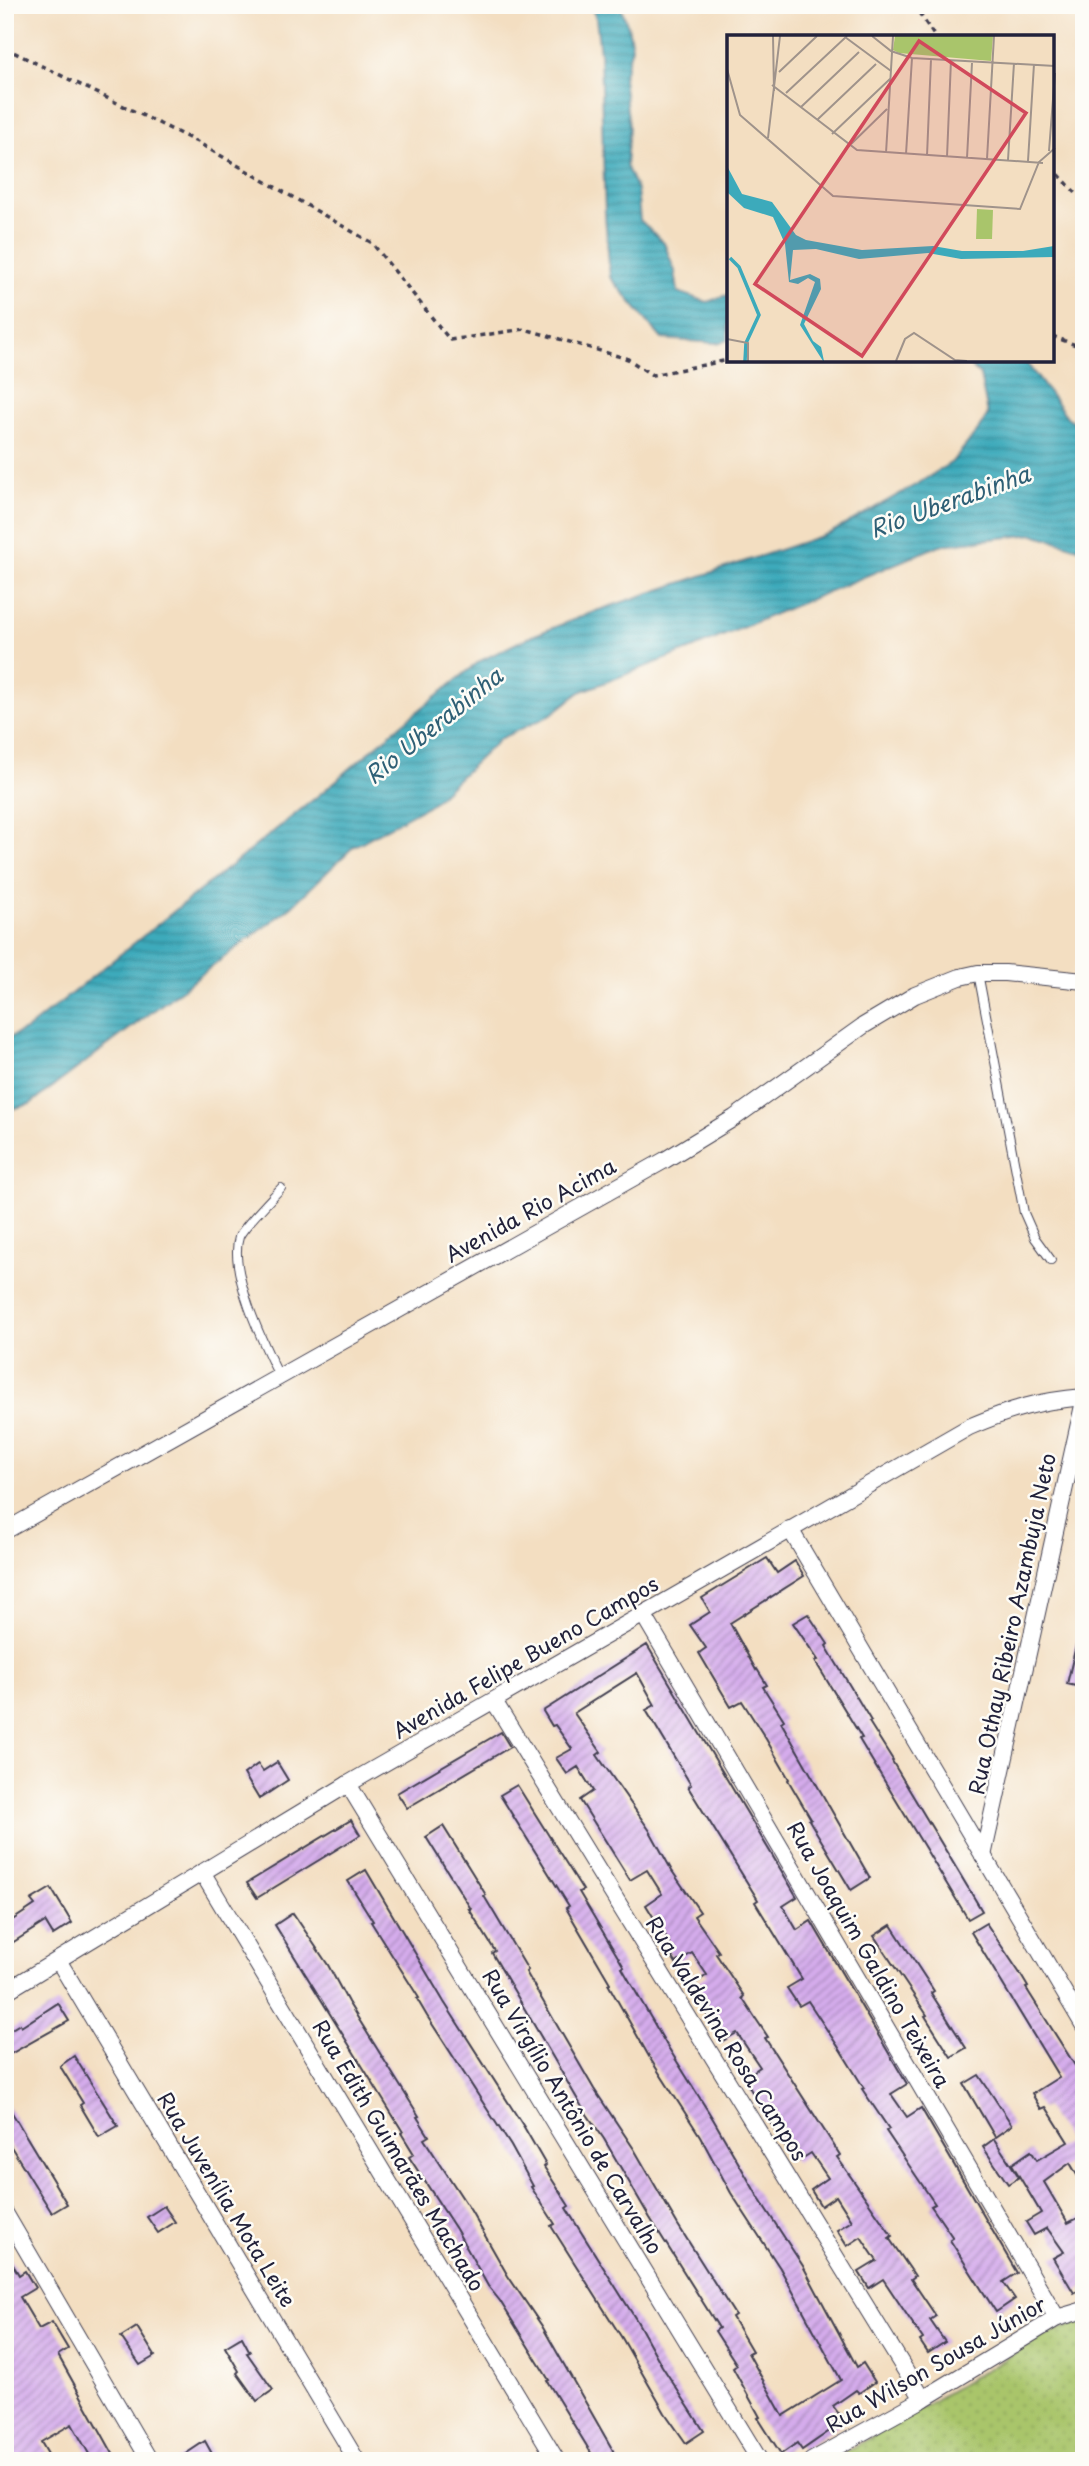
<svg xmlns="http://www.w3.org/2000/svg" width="1089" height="2466" font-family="'Playpen Sans',sans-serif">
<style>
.grass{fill:url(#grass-dots);stroke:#667453;stroke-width:2}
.water{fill:url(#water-rules);stroke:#2f667b;stroke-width:2}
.building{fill:url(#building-hatch)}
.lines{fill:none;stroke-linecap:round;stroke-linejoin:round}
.service-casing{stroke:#413e4f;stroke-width:10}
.minor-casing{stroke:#413e4f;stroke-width:18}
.path{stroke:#413e4f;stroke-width:3.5;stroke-dasharray:5 5;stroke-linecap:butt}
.service{stroke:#fff;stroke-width:8}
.minor{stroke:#fff;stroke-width:16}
.labels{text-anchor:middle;stroke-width:5;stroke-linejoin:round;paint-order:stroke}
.street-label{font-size:21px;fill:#22223b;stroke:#fdfcf7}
.water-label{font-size:23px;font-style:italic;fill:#2e5f75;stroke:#fdfcf7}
.inset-river{fill:none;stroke:#3caabb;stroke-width:3.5}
.inset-road{fill:none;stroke:#9f938b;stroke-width:2}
.view{fill:#d1495b;fill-opacity:0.15;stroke:#d1495b;stroke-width:3.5}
.inset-edge{fill:none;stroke:#22223b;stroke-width:3.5}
</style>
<defs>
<pattern id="grass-dots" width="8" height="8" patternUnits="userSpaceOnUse" patternTransform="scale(1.75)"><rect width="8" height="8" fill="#a9c56b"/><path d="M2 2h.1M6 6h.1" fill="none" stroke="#91a95e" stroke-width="1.8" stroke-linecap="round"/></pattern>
<pattern id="water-rules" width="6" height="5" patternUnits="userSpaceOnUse" patternTransform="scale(1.75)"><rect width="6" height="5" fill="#3caabb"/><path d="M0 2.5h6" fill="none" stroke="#328a99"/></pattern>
<pattern id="building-hatch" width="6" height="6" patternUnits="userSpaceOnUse" patternTransform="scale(1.75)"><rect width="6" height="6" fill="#d5acec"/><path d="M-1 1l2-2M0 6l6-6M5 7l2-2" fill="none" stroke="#ac8cc0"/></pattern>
</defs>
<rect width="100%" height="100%" fill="#fdfcf7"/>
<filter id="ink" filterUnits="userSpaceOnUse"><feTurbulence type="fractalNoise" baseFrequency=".0143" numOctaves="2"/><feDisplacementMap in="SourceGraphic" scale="14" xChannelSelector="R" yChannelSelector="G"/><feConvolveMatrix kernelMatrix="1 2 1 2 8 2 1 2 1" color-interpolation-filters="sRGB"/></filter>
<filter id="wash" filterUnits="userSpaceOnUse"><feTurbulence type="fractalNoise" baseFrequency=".00686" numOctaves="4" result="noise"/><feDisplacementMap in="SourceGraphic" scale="28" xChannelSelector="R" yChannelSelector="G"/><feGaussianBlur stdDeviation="1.57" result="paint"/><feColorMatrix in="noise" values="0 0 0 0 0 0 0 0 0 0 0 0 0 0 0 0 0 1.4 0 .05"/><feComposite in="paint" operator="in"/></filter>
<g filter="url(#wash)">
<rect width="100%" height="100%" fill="#f3dec1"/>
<!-- grass -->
<path class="grass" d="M1084,2320V2461H830L1044,2336Z"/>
<!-- water -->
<g class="water">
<path d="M590,5H620L628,26L632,47L623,78L629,126L626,166L637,190L640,220L664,243L675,271L678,292L707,302L728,295V340L717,343L662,339L610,277L605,215L600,54L596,18Z"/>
<path d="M965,361H1025L1068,418L1084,428V550L1034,534L940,545L689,650L580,692L549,716L501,738L432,803L353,847L292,906L30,1104L5,1111V1039L26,1030L324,791L402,724L480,661L527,638L596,611L830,533L919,483L952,462L977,432L988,414L980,375Z"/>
</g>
<g id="blocks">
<!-- building -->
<g class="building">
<path d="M767,1558L777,1573L795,1561L804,1576L730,1623L756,1670L757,1669L767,1685L763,1687L784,1720L781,1722L870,1878L851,1890L809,1820L811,1819L788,1780L789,1779L766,1739L742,1701L731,1707L722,1692L699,1653L706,1648L690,1625L710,1612L702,1598Z"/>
<path d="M808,1614L828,1644L826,1646L871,1721L869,1722L893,1760L892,1761L982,1911L968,1919L859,1739L862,1738L815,1661L818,1660L793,1623Z"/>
<path d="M1078,1637L1084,1638V1688L1067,1684Z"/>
<path d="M647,1645L797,1897L783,1906L797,1930L811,1921L907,2084L891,2094L907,2117L921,2108L1017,2273L1003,2282L1015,2299L996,2312L950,2240L953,2238L931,2206L935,2204L886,2131L889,2129L862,2089L864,2088L841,2051L808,2001L799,2006L787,1988L802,1979L755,1902L758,1900L688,1787L691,1785L646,1710L655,1705L637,1673L574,1713L601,1752L597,1755L650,1831L672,1871L700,1912L694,1916L719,1952L716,1954L744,1996L742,1998L768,2037L765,2038L840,2155L837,2157L892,2236L889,2238L915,2276L911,2279L936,2316L930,2320L945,2342L928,2353L920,2341L923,2339L883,2279L869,2288L859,2272L877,2261L861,2237L847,2246L837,2230L852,2221L836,2196L821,2206L811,2190L828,2178L811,2153L795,2163L763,2111L744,2078L760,2067L737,2033L721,2042L712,2026L714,2025L690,1987L707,1975L692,1953L676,1963L666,1947L670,1944L646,1905L662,1894L647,1870L630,1880L580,1800L593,1791L578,1767L567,1774L556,1758L572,1749L555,1725L552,1726L543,1711Z"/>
<path d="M501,1732L510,1747L407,1808L397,1793Z"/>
<path d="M277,1762L288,1780L259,1799L244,1774L258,1764L263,1771Z"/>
<path d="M517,1785L583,1890L579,1892L624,1967L622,1968L666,2044L713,2119L760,2200L803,2266L857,2367L863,2363L875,2382L859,2393L856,2390L833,2406L844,2421L802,2450L797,2443L781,2454L758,2418L760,2417L733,2368L737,2365L715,2331L719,2328L650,2218L604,2139L582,2107L492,1953L495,1951L469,1909H471L426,1837L443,1826L486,1895L484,1896L528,1970L526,1972L594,2089L634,2149L678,2225L735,2315L732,2317L752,2351L748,2353L783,2416L841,2380L780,2268L731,2193L700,2136L651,2060L608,1984L610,1983L566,1908L569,1906L500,1795Z"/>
<path d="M351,1820L360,1835L257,1898L247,1883Z"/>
<path d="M366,1870L444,2002L524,2127L546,2165L544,2167L569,2206L566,2208L637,2321L662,2366L704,2431L686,2443L665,2413L622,2338L551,2226L555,2224L531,2187L533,2186L511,2146L427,2016L417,1999L419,1998L371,1922L373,1921L348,1881Z"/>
<path d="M51,1888L72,1923L53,1935L45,1922L12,1943L5,1933V1925L35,1905L31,1900Z"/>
<path d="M293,1913L328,1965L348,2002L419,2116L417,2117L429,2136L424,2139L471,2211L508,2276L542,2326L619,2461H596L547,2381L549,2380L500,2301L488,2286L456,2229L409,2157L414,2154L401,2133L403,2132L275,1925Z"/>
<path d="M986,1923L1019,1972L1028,1987L1026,1988L1076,2067L1084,2062V2187L1070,2163L1044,2182L1068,2223L1084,2215V2287L1074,2293L1053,2258L1064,2252L1047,2228L1034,2235L1026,2222L1041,2213L1012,2164L1031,2151L1037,2160L1068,2142L1046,2107L1041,2109L1032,2094L1059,2077L971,1932Z"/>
<path d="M891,1925L934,1991L931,1993L966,2048L951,2057L925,2016L927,2015L874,1936Z"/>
<path d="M58,2003L69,2021L5,2057V2033L20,2024L21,2027Z"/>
<path d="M74,2056L118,2126L99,2137L80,2105L83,2103L60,2066Z"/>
<path d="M979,2075L1012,2125L995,2137L964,2084Z"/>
<path d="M5,2101L67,2204L52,2213L5,2137Z"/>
<path d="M994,2139L1019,2177L1008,2184L983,2147Z"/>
<path d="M164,2206L175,2222L158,2233L147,2217Z"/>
<path d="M5,2251L19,2275L25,2271L35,2288L20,2297L39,2329L52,2322L68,2349L58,2355L117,2461H93L72,2424L41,2442L52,2461H5Z"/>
<path d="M137,2327L155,2356L140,2365L121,2337Z"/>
<path d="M242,2337L250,2352L247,2353L273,2390L257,2401L237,2373L239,2371L225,2347Z"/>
<path d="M205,2441L216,2461H175Z"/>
</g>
</g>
</g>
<g filter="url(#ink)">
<use href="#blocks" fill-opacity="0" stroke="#413e4f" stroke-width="2"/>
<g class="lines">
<!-- service casing -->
<g class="service-casing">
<g id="service">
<path d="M978,973L1024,1213L1035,1238L1051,1260"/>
<path d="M279,1376C264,1345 228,1271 239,1237C243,1227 272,1198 281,1188"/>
</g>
</g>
<!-- minor casing -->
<g class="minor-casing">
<g id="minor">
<path d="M790,1529L1084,2026"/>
<path d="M5,1531L665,1160L734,1118L863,1026L915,995L960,977L978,973H1005L1084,981"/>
<path d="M643,1614L1057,2318"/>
<path d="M494,1701L923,2399"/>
<path d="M348,1784L760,2461"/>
<path d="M983,1856L1084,1401"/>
<path d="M202,1872L557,2461"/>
<path d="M58,1960L357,2461"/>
<path d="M5,1992L348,1784L969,1427C1012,1409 1037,1401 1084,1397"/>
<path d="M5,2213L150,2461"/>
<path d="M811,2461L923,2399L1057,2318L1084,2310"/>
</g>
</g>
<!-- path -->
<g class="path">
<path d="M914,5L935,37"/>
<path d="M5,48L197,142L372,243L450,340L525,329L628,359L652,375L729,360"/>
<path d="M1052,167L1084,202"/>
<path d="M1052,336L1084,348"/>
</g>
<!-- service -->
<use href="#service" class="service"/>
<!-- minor -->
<use href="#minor" class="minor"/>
</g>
</g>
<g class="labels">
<!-- street labels -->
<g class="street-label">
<text transform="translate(531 1211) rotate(-29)" y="7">Avenida Rio Acima</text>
<text transform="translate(1013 1624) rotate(-78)" y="7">Rua Othay Ribeiro Azambuja Neto</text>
<text transform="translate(526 1658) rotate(-30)" y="7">Avenida Felipe Bueno Campos</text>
<text transform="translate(868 1955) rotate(60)" y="7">Rua Joaquim Galdino Teixeira</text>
<text transform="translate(726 2039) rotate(58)" y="7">Rua Valdevina Rosa Campos</text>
<text transform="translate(572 2112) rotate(59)" y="7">Rua Virgílio Antônio de Carvalho</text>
<text transform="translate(398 2156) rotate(59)" y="7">Rua Edith Guimarães Machado</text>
<text transform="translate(226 2200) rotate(59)" y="7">Rua Juvenília Mota Leite</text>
<text transform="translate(936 2365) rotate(-30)" y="7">Rua Wilson Sousa Júnior</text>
</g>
<!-- water labels -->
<g class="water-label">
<text transform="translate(950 502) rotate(-20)" y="8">Rio Uberabinha</text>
<text transform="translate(434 726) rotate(-39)" y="8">Rio Uberabinha</text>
</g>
</g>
<!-- overview -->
<g transform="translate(727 35)">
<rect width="327" height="327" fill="#f3dec1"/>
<path d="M168,1H266L264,26L172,18L166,15Z" fill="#a9c56b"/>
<path d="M250,174L266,175L265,204H249Z" fill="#a9c56b"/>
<path d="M0,131L15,159L45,167L69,200L79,205L135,215L206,211L235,216H296L327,211V222L234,224L201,218L132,224L89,214L66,215L63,245L83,239L93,244L94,254L77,289L86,306L94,312L97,326H96L73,290L88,247L81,243L71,249L62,247L58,209L46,182L17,173L0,157Z" fill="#3caabb"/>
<path class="inset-river" d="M3,223L12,232L32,280L19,308L18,326"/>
<path class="inset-road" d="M46,1L47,56M145,1L164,16L185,23L328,31M118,2L164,36M0,34L13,80L106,161L293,174L312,127L328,113M52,37L90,1M45,50L130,115L316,128M59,58L120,1M74,72L132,17M90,85L149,29M105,99L164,43M41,103L53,1M121,112L160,74M322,116L328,38M159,118L166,1M179,119L185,23M200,121L204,24M220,122L224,25M240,123L245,28M260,124L267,1M281,125L287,28M301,126L307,29M0,304L21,308V326M169,326L178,304L187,298L228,325L240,326"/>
<path class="view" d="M192,6L299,78L135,321L28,249Z"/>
<rect width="327" height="327" class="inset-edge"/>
</g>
<!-- margin -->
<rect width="1089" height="2466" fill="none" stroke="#fdfcf7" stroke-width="28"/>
</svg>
